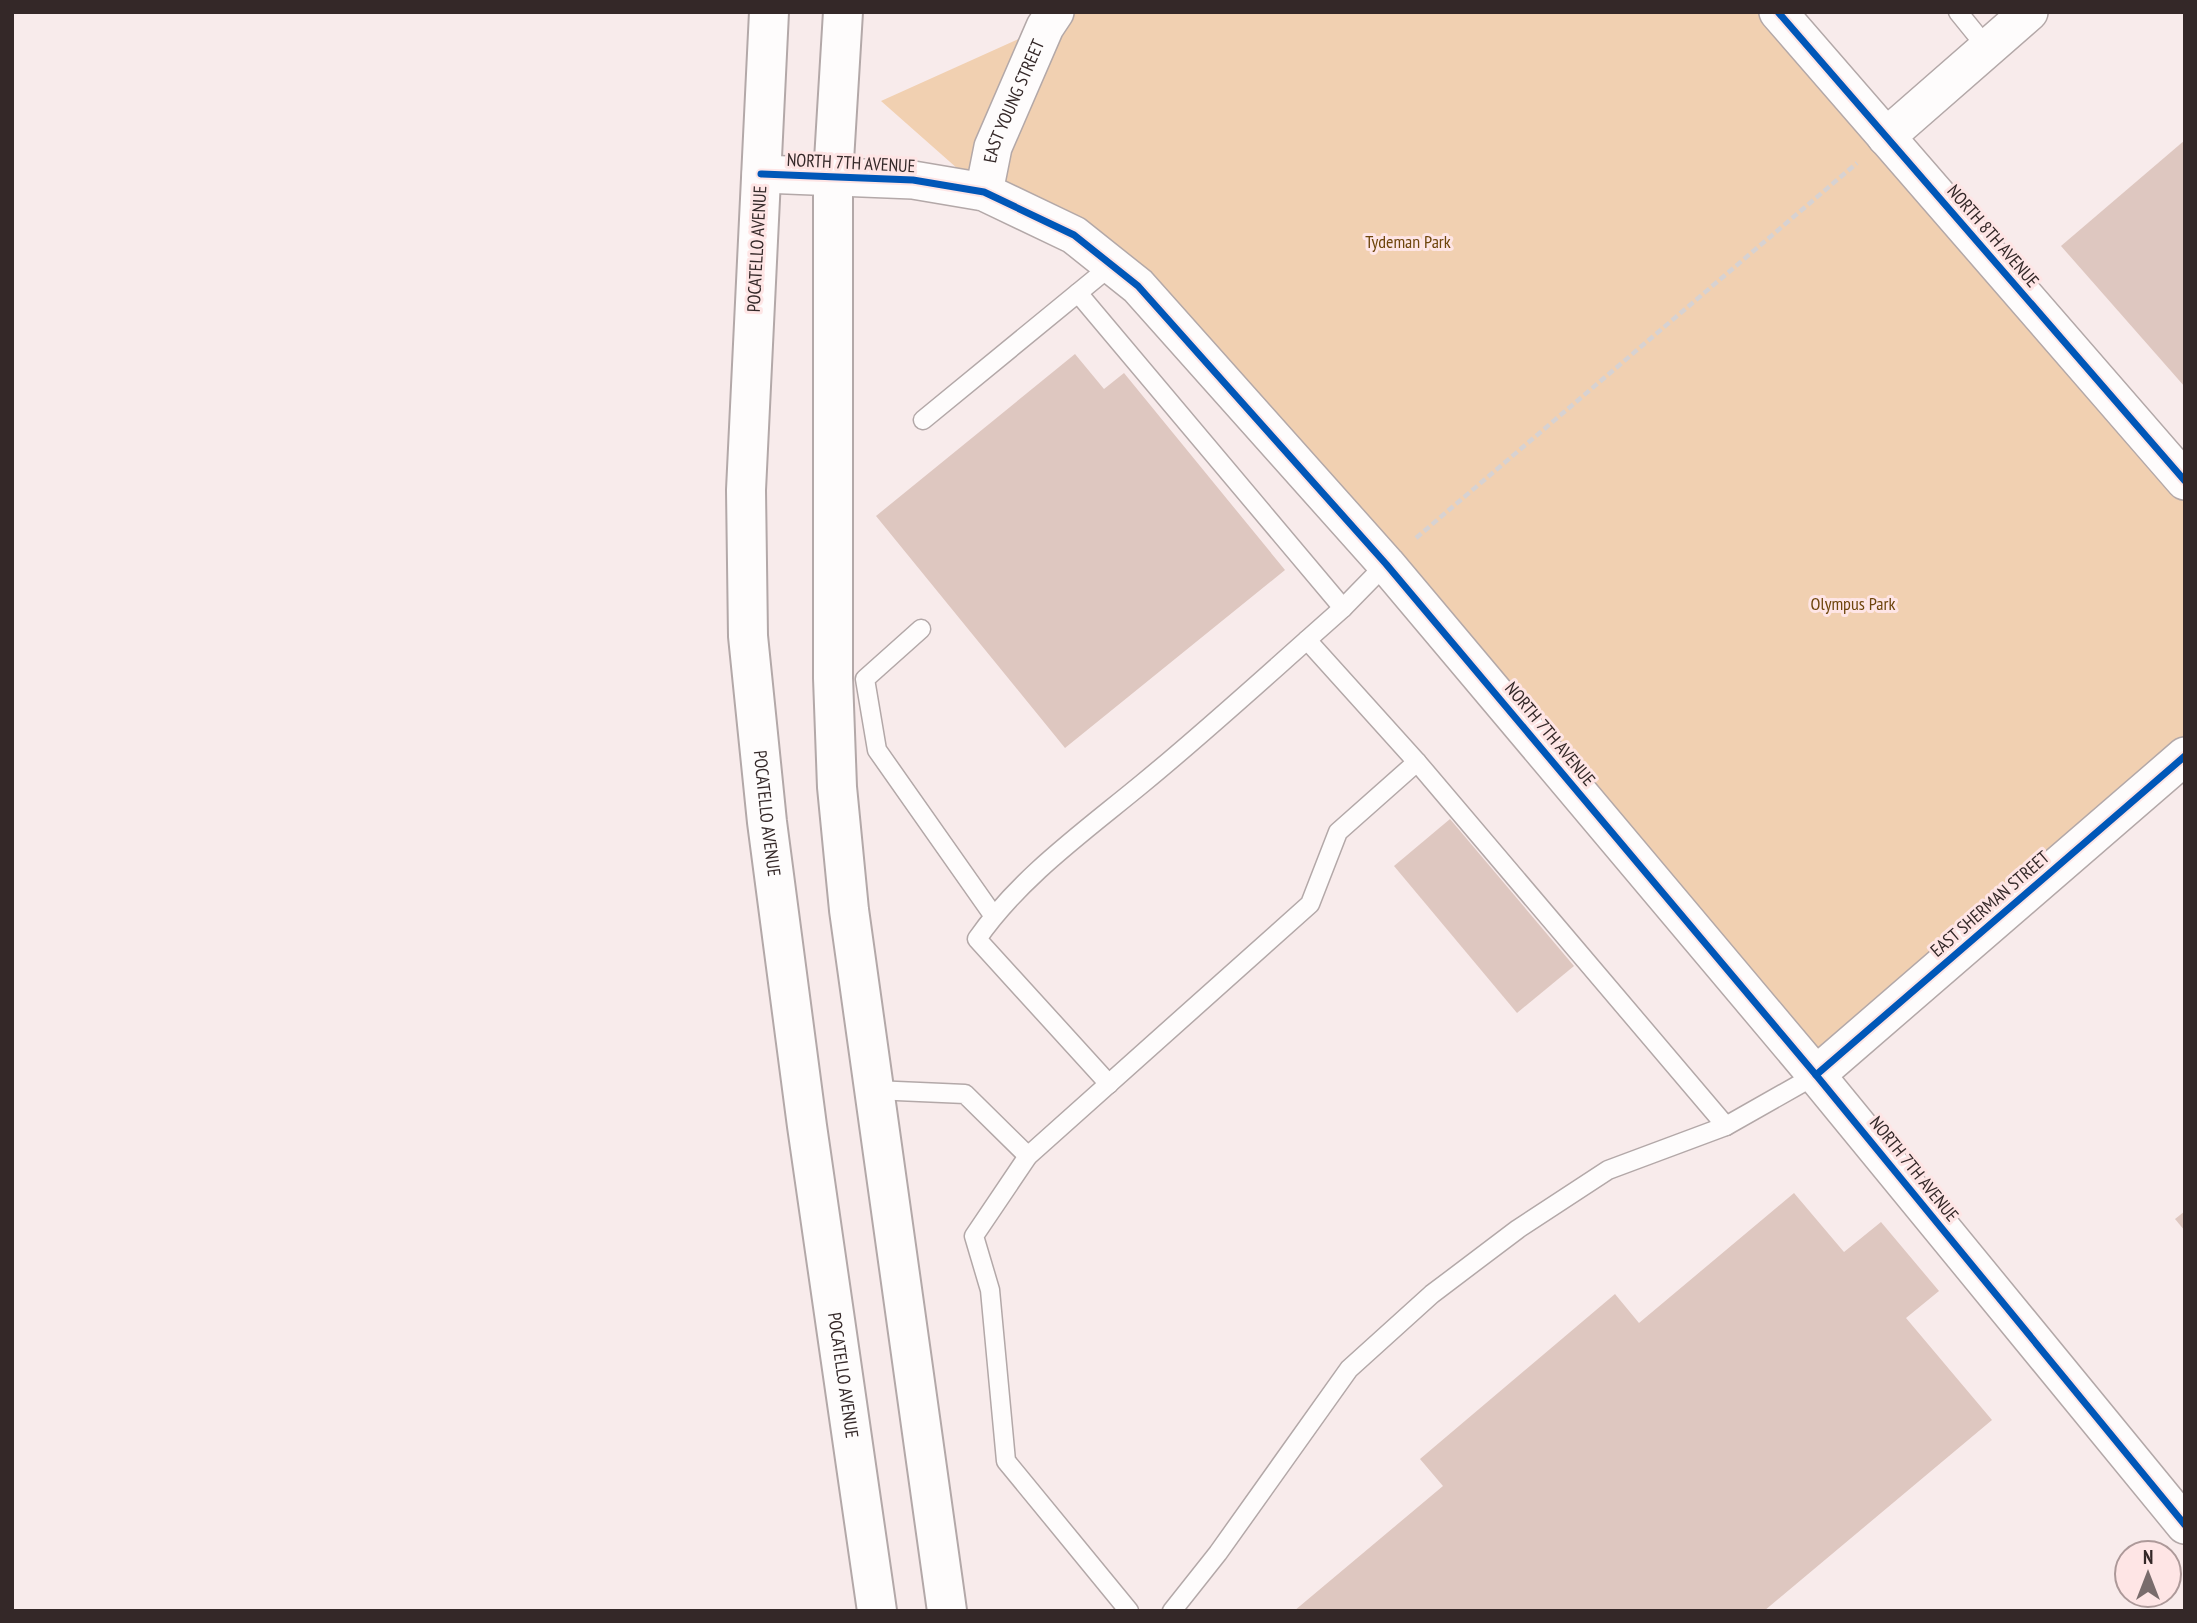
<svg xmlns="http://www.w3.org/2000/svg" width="2197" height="1623" font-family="'PT Sans Narrow',sans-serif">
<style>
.green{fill:#f1d0b1}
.building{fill:#dec7c0}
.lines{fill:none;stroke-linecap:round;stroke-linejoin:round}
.service-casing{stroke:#b3a8a8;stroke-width:21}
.minor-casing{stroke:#b3a8a8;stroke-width:40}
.primary-casing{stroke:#b3a8a8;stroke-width:42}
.path{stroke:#d7d2d2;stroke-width:4.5;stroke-dasharray:7 3.5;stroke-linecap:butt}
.service{stroke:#fefcfc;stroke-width:18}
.minor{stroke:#fefcfc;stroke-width:37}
.primary{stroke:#fefcfc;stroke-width:38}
.cycleway-casing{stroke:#fee5e5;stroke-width:11}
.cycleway{stroke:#0057b8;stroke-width:7}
.labels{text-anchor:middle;stroke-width:6;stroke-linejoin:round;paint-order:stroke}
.street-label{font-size:18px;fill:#342828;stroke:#fee5e5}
.park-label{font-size:18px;fill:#6e450c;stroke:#fee5e5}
</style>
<rect width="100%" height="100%" fill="#f8ebeb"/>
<!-- green -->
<path class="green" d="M1055,12H1778L2185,481V756L1816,1075L1138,286L984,192L881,101L1045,27Z"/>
<!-- building -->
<g class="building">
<path d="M2185,140V387L2061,246Z"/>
<path d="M1075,354L1104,389L1124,373L1285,570L1065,748L876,516Z"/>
<path d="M1450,819L1574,966L1517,1013L1394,866Z"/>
<path d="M1794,1193L1844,1252L1881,1222L1939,1291L1906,1318L1992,1420L1764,1611H1294L1443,1486L1420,1459L1615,1294L1639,1323Z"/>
<path d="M2185,1211V1231L2175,1219Z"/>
</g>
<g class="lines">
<!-- service casing -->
<g class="service-casing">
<g id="service">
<path d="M1958,12L1988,49"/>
<path d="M1078,293L1343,608"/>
<path d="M923,420L1112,265"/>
<path d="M921,629L865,679L877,750L993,915"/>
<path d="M1307,640L1343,608L1386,564"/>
<path d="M1109,1084L977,939C1020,877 1085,831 1143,783C1199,737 1253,688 1307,640L1417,762L1726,1126"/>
<path d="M874,1090L965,1094L1028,1156"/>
<path d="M1129,1611L1006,1461L990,1290L974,1236L1028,1156L1310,904L1338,832L1417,762"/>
<path d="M1172,1611L1218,1553L1349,1369L1432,1294L1518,1229L1608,1170L1726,1126L1816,1075"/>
</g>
</g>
<!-- minor casing -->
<g class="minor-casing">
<g id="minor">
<path d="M1778,12L2185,481"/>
<path d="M1886,137L2029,12"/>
<path d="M761,174L913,180L984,192L1074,235L1138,286L1386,564L1816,1075L2185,1525"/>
<path id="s1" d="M984,192L993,147L1045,27L1055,12"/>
<path d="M1816,1075L2185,756"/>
</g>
</g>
<!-- primary casing -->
<g class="primary-casing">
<g id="primary">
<path id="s2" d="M769,12L746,490L748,636L767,822L807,1126L877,1611"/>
<path d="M843,12L833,177V678L837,787L849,910L947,1611"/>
</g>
</g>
<!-- path -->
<path class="path" d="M1416,538L1857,163"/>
<!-- service -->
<use href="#service" class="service"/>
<!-- minor -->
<use href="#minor" class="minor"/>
<!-- primary -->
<use href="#primary" class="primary"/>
<!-- cycleway casing -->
<g class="cycleway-casing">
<g id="cycleway">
<path d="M1778,12L2185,481"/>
<path d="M761,174L913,180L984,192L1074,235L1138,286L1386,564L1816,1075L2185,1525"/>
<path d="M1816,1075L2185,756"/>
</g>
</g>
<!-- cycleway -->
<use href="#cycleway" class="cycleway"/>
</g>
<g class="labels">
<!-- street labels -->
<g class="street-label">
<text dy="6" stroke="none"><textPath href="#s1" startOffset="96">EAST YOUNG STREET</textPath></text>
<text transform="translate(851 163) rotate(3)" y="6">NORTH 7TH AVENUE</text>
<text transform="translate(1993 236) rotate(49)" y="6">NORTH 8TH AVENUE</text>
<text transform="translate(757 249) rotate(-87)" y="6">POCATELLO AVENUE</text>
<text transform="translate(1550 734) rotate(50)" y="6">NORTH 7TH AVENUE</text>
<text dy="6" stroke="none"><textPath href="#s2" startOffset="803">POCATELLO AVENUE</textPath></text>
<text transform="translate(1990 904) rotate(-41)" y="6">EAST SHERMAN STREET</text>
<text transform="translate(1914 1169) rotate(51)" y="6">NORTH 7TH AVENUE</text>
<text dy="6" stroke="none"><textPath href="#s2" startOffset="1370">POCATELLO AVENUE</textPath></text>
</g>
<!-- park labels -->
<g class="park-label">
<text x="1408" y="248">Tydeman Park</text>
<text x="1853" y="610">Olympus Park</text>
</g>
</g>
<!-- border -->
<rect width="2197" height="1623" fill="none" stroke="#342828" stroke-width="28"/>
<!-- north arrow -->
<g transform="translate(2148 1574)"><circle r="33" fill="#fee5e5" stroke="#ad9999" stroke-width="2"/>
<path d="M0-5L12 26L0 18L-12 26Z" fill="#796c6c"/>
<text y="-10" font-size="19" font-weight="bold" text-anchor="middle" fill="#342828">N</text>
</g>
</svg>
